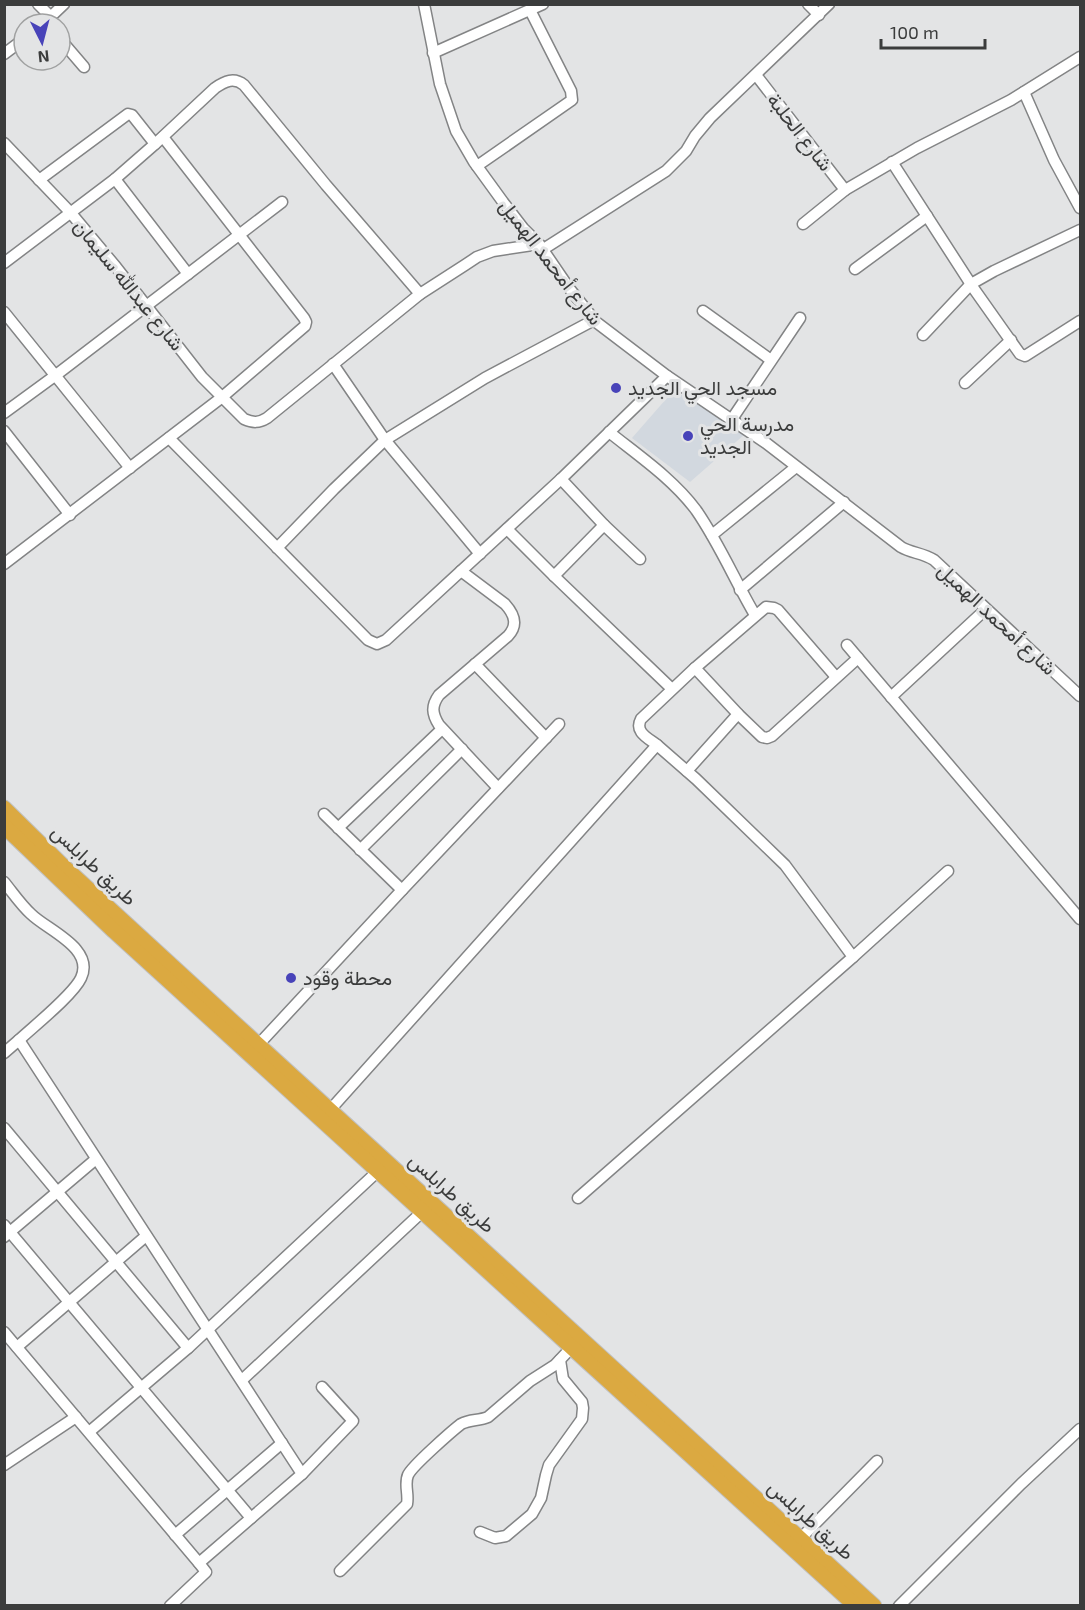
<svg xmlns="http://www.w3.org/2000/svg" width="1085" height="1610" font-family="'Exo 2',Vazirmatn,sans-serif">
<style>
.built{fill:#d2d8df}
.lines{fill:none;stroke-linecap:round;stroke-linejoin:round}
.minor-casing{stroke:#838485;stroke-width:13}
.highway-casing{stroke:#c0c1c1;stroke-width:17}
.minor{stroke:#fff;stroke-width:10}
.highway{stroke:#dba941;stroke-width:15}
.poi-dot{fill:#4843b9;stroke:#e3e4e5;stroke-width:2}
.labels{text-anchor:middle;stroke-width:6;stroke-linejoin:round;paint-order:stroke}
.street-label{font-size:20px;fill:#3b3c3c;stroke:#e3e4e5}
.poi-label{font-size:20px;fill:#3b3c3c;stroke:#e3e4e5;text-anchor:start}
</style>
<rect width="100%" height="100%" fill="#e3e4e5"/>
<!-- built -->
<path class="built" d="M674,390L745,434L690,482L632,438Z"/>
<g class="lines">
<!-- minor casing -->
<g class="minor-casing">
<g id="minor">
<path d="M38,4L51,17"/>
<path d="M424,4L440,84L456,131L474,162L503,202L523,228L539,244L569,288L596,322L667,376L766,443L901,547C911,553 923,553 934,560L1080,696"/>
<path d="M808,4L819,15"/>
<path d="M43,24L64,4"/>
<path d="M60,39L84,67"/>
<path d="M433,53L543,4"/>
<path d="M4,54L24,39"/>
<path d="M756,75L845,190"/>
<path d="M1024,92L1054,160L1080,208"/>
<path d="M4,143L70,212L116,267L202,377L244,419C253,423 259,423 267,418L420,294L465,265L477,257L493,251L539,244"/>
<path d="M892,162L974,289L1020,354L1025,356L1080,321"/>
<path d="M477,166L572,100L571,91L530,10"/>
<path d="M115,179L188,274"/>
<path d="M39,180L128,114L132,115L155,144"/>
<path d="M803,224L845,190L917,148L1011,100L1080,57"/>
<path d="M542,250L666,171L686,151L695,136L710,118L829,4"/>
<path d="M4,263L115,179L155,144L215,88C225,81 234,77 244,85L326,185L420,294"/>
<path d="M855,269L927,216"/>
<path d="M703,311L771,360"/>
<path d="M4,312L130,468"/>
<path d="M923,335L971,284L994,271L1080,230"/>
<path d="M333,364L385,440L480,554"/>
<path d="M965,383L1011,340"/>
<path d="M4,413L56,375L282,202"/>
<path d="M732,419L800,318"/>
<path d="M4,431L70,515"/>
<path d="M609,432C639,456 673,479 696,510C719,543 735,581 755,615"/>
<path d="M169,438L368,640L377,644L386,640L561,479L667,376"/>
<path d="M561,479L604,525L640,559"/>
<path d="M507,529L554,576L672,689"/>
<path d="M712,535L796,467"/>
<path d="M277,548L334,489L385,440L485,378L594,320"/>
<path d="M4,564L221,398L305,326L306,322L304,318L163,137"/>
<path d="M461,571L505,604C515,615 518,625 508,636L439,695C431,706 432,714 439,725L498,788"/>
<path d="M554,576L604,525"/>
<path d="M740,590L844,502"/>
<path d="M847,645L1080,919"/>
<path d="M475,664L546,738"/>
<path d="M695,668L738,714L762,737L767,738L772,736L858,658"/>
<path d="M891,697L986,609"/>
<path d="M657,745C648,738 634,732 641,719L695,668L766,607L774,608L778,610L836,677"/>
<path d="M687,771L738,714"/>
<path d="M324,814L402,890"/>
<path d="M338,828L442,729"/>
<path d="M360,850L462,749"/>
<path d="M4,882C13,893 21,905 31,914C47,930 95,948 81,978C73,995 34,1026 19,1040"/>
<path d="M853,957L948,871"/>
<path d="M259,1044L402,890L559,724"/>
<path d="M4,1053L19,1040L302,1474L199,1563L4,1332"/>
<path d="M330,1110L657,745L696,779L785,865L853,957L578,1198"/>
<path d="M4,1128L188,1348"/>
<path d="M4,1225L251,1518"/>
<path d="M4,1237L96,1159"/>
<path d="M17,1347L146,1236"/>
<path d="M242,1380L422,1212"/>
<path d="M89,1432L188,1348L377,1172"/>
<path d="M4,1465L76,1417"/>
<path d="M302,1474L353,1421L322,1387"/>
<path d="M480,1532L495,1538L506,1536L532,1514L541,1498L546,1475L549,1465L582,1419L583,1408L582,1402L563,1379L560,1360"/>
<path d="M175,1535L282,1443"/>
<path d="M801,1538L877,1461"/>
<path d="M340,1571L407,1504C409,1494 404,1484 408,1475C412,1466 452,1431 461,1424C470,1419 479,1421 488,1417L530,1381L555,1365L572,1347"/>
<path d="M170,1606L206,1572L199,1563"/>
<path d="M899,1606L1021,1484L1080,1429"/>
</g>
</g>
<!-- highway casing -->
<g class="highway-casing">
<g id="highway">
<path d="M4,808L62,865L232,1021L874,1606"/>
<path d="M4,826L114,931L856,1606"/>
</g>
</g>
<!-- minor -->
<use href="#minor" class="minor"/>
<!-- highway -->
<use href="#highway" class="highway"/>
</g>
<!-- markers -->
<g class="poi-dot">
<circle cx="616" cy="388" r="6"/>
<circle cx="688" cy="436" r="6"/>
<circle cx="291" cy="978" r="6"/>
</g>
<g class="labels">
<!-- street labels -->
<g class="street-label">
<text transform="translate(800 132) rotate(52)" y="7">شارع الحلبة</text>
<text transform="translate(551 262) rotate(52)" y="7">شارع أمحمد الهميل</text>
<text transform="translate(129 285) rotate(51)" y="7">شارع عبدالله سليمان</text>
<text transform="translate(997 619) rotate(43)" y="7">شارع أمحمد الهميل</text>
<text transform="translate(94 865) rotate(43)" y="7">طريق طرابلس</text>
<text transform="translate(452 1193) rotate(42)" y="7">طريق طرابلس</text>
<text transform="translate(811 1520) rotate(42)" y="7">طريق طرابلس</text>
</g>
<!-- poi labels -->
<g class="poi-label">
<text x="628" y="395">مسجد الحي الجديد</text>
<text x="700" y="431">مدرسة الحي<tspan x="700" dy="23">الجديد</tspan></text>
<text x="303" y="985">محطة وقود</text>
</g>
</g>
<!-- border -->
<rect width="1085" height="1610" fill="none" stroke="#3b3c3c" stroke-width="12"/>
<!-- north arrow -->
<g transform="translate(42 42) rotate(174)"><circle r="28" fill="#e3e4e5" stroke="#a0a1a1" stroke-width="1.5"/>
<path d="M0-4.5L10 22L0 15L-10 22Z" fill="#4843b9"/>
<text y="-9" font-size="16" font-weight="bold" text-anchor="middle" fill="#3b3c3c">N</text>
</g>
<!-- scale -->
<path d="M881 39v9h104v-9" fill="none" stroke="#3b3c3c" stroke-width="3"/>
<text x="890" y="39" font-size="18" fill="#3b3c3c" stroke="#e3e4e5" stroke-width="4.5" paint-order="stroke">100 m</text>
</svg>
